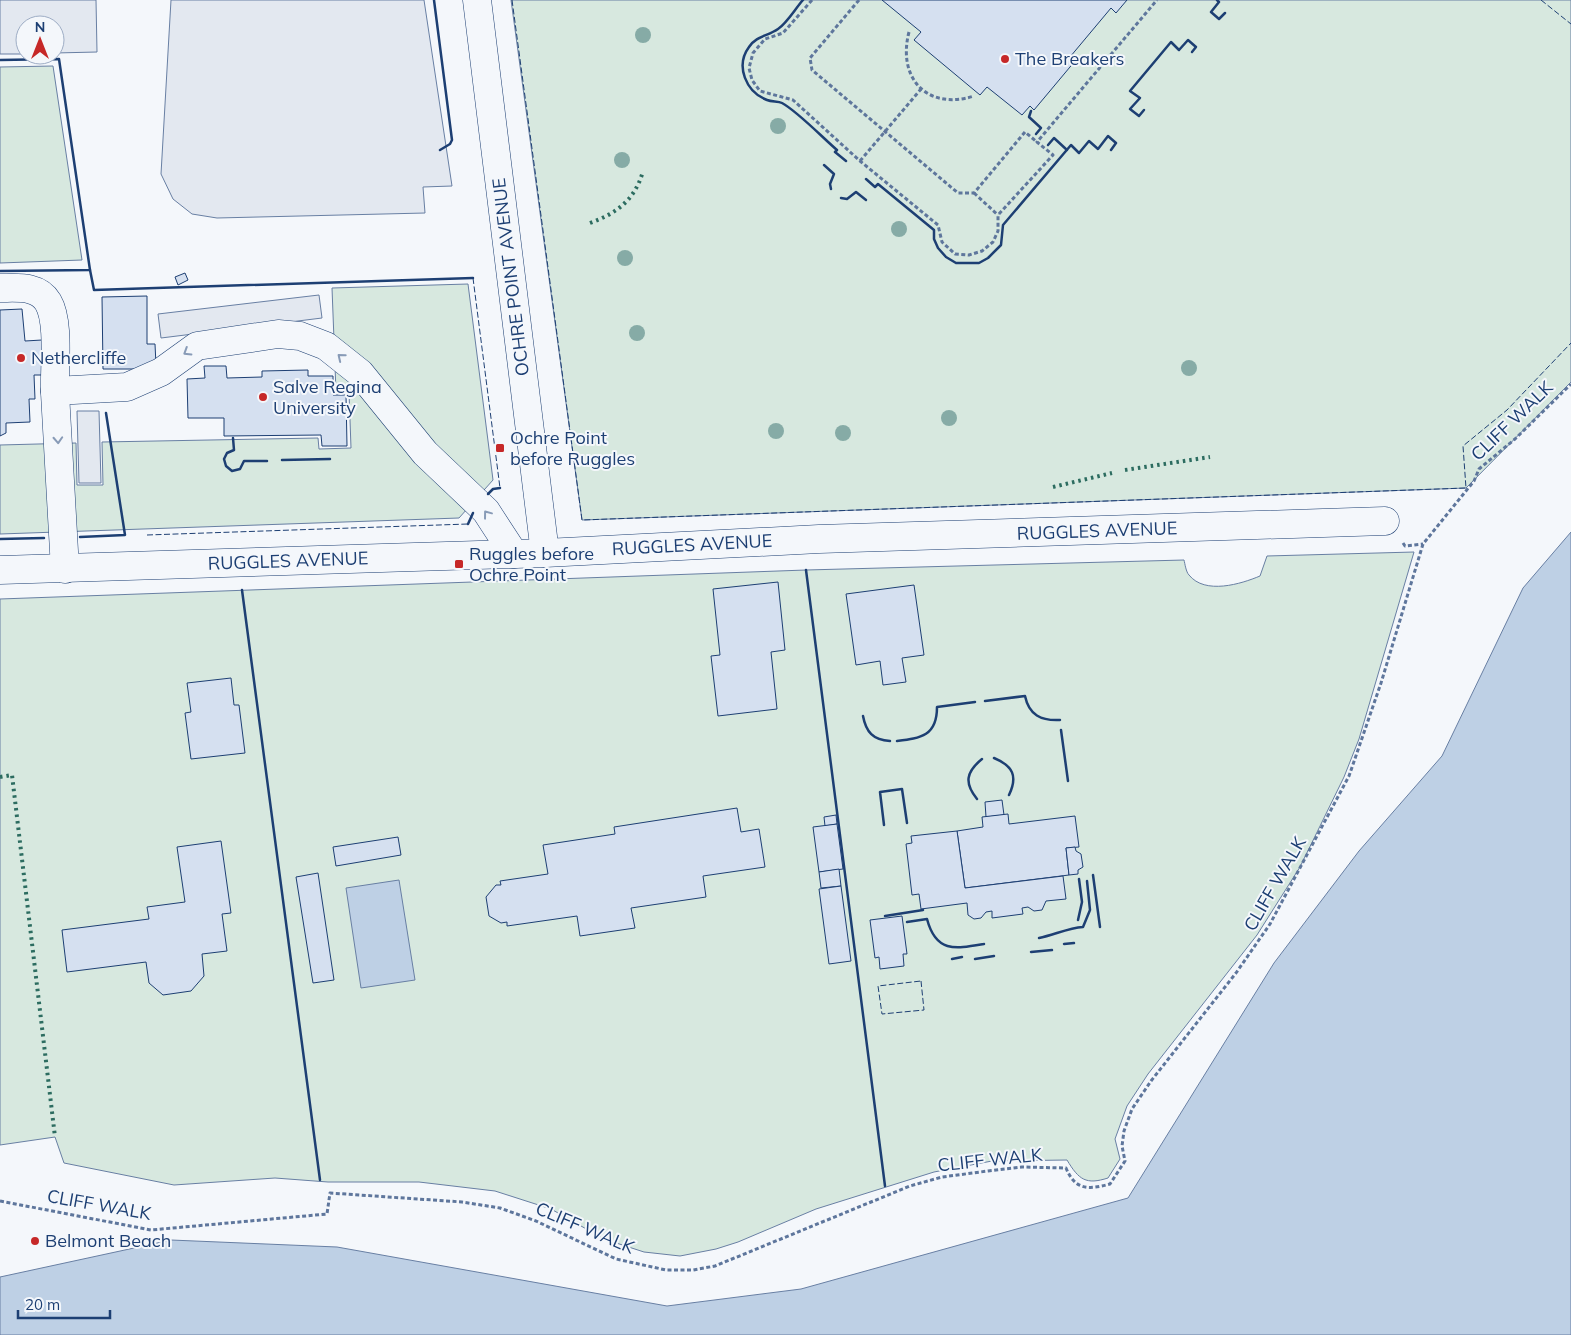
<svg xmlns="http://www.w3.org/2000/svg" width="1571" height="1335" font-family="Mulish,sans-serif">
<style>
.green{fill:#d7e8df;stroke:#687fa3}
.parking{fill:#e3e8f0;stroke:#687fa3}
.water{fill:#bed0e5;stroke:#687fa3}
.building{fill:#d5e0f0;stroke:#1d3f73}
.lines{fill:none;stroke-linecap:round;stroke-linejoin:round}
.minor-casing{stroke:#1d3f73;stroke-width:29}
.path{stroke:#5e769c;stroke-width:3;stroke-dasharray:4 2.5;stroke-linecap:butt}
.minor{stroke:#f4f7fb;stroke-width:28}
.hedge{stroke:#2c6c60;stroke-width:4;stroke-dasharray:2.5 4;stroke-linecap:butt}
.fence{stroke:#1d3f73;stroke-width:1;stroke-dasharray:6 2.5;stroke-linecap:butt}
.wall{stroke:#1d3f73;stroke-width:2.5}
.tree{fill:#86aba6}
.oneway{stroke:#889bb7}
.poi-dot{fill:#c62828;stroke:#f4f7fb;stroke-width:2}
.labels{text-anchor:middle;stroke-width:4;stroke-linejoin:round;paint-order:stroke}
.poi-label{font-size:18px;fill:#1d3f73;stroke:#f4f7fb;text-anchor:start}
.street-label{font-size:18px;fill:#1d3f73;stroke:#f4f7fb}
</style>
<rect width="100%" height="100%" fill="#f4f7fb"/>
<!-- green -->
<g class="green">
<path d="M511,0H1571V382L1466,488L582,520Z"/>
<path d="M53,66L82,260L0,263V67Z"/>
<path d="M468,284L493,480L459,518L0,534V445L76,443L77,485H103L102,442L318,438L319,449L351,448L349,392H336L332,288Z"/>
<path d="M1414,552L1359,739L1344,777L1300,867L1257,935L1148,1074L1127,1106L1115,1139L1120,1159L1108,1178C1086,1185 1079,1180 1067,1160L992,1161L934,1172L816,1209L738,1242L716,1249L680,1256L644,1252L604,1239L551,1209L495,1191L419,1182H328L275,1178L174,1185L64,1163L55,1137L0,1145V599L806,570L1184,560C1185,564 1186,572 1189,575C1205,595 1241,584 1260,576L1267,556Z"/>
</g>
<!-- parking -->
<g class="parking">
<path d="M0,0H96L97,52L55,53V25H25V54H0Z"/>
<path d="M171,0H424L452,186L423,187L425,213L217,218L192,214L173,199L161,174Z"/>
<path d="M319,295L322,318L161,338L158,314Z"/>
<path d="M77,411H99L101,483H79Z"/>
</g>
<!-- water -->
<g class="water">
<path d="M1571,532V1335H0V1277L171,1240L337,1247L667,1306L801,1289L1128,1198L1274,963L1359,851L1442,756L1523,588Z"/>
<path d="M399,880L415,980L361,988L346,888Z"/>
</g>
<!-- building -->
<g class="building">
<path d="M882,0H1127L1116,13L1111,8L1070,57L1075,61L1034,110L1030,106L1022,115L987,87L980,95L914,40L921,32Z"/>
<path d="M185,273L188,280L178,285L175,277Z"/>
<path d="M147,296V344H155L156,365L147,369H103L102,297Z"/>
<path d="M22,309L25,341L42,340V375H34L35,399H29L30,422L6,423V433L0,436V310Z"/>
<path d="M204,366H226L227,378L262,377V371L308,370V376H333V395H346L347,446H322L321,435L224,436V418H188L187,379L205,378Z"/>
<path d="M778,582L785,650L771,652L777,709L718,716L711,656L720,655L713,589Z"/>
<path d="M914,585L924,655L902,658L906,682L883,685L880,661L856,665L846,594Z"/>
<path d="M231,678L234,705H239L245,753L191,759L185,713L191,712L187,683Z"/>
<path d="M1002,800L1004,815L986,817L985,802Z"/>
<path d="M737,808L741,832L759,829L765,867L703,876L706,897L631,908L635,928L580,936L577,916L507,926V922L501,923L489,916L486,897L496,885H501L500,881L548,874L543,845L615,834L614,827Z"/>
<path d="M1008,814L1009,824L1075,816L1079,847L1066,848L1069,875L965,888L957,831L983,827L982,817Z"/>
<path d="M836,815L837,824L825,826L824,817Z"/>
<path d="M837,824L843,869L819,872L813,827Z"/>
<path d="M957,831L965,888L1063,876L1066,899L1046,901L1042,910L1034,911L1028,907L1022,908L1023,914L992,918V911L986,912L981,918L974,919L968,915L967,903L921,909L919,894L912,895L906,844L912,843L911,836Z"/>
<path d="M398,837L401,855L336,866L333,847Z"/>
<path d="M221,841L231,913L222,914L227,951L202,954L204,976L191,991L163,995L149,983L146,962L67,972L62,930L149,919L147,907L185,902L177,847Z"/>
<path d="M1075,847L1076,851L1081,854L1083,867L1078,870V874L1069,875L1066,848Z"/>
<path d="M839,869L841,886L821,888L819,872Z"/>
<path d="M318,873L334,980L313,983L296,877Z"/>
<path d="M841,886L851,961L829,964L819,889Z"/>
<path d="M902,916L907,954H903L904,966L880,969L879,957L875,958L870,920Z"/>
</g>
<g class="lines">
<!-- minor casing -->
<g class="minor-casing">
<g id="minor">
<path d="M477,0L545,553"/>
<path d="M0,288C17,288 38,285 48,302C60,322 54,369 55,393C58,452 62,510 65,569"/>
<path d="M55,391L127,387L161,372L197,346L278,334L300,336L326,346L360,373L425,453L486,511L514,554"/>
<path d="M0,570L545,553L819,539L1385,521"/>
</g>
</g>
<!-- path -->
<g class="path">
<path d="M812,0L783,33L765,39L753,53L749,68L752,80L760,91L793,100L860,161L938,225L942,242L955,254L969,255L982,251L993,242L998,231V215L1053,155L1037,142L1157,0"/>
<path d="M859,0L810,58L812,70L958,193H974L1025,132L1037,142"/>
<path d="M909,32C897,78 927,111 974,96"/>
<path d="M860,161L921,89"/>
<path d="M974,193L998,215"/>
<path d="M1403,543L1405,546L1423,544"/>
<path d="M0,1201L151,1230L327,1214L330,1193L462,1202L500,1208L536,1221L616,1259L666,1270H693L715,1266L910,1186L942,1177L988,1171L1022,1167L1066,1168C1075,1190 1088,1190 1110,1184L1125,1161L1122,1146L1124,1131L1132,1109L1151,1081L1236,973L1270,924L1349,776L1381,683L1423,544L1474,481L1479,469L1515,439L1571,384"/>
</g>
<!-- minor -->
<use href="#minor" class="minor"/>
<!-- hedge -->
<g class="hedge">
<path d="M590,223C617,213 635,200 643,171"/>
<path d="M1125,470L1210,457"/>
<path d="M1053,487L1112,473"/>
<path d="M0,777L12,775L55,1137"/>
</g>
<!-- fence -->
<g class="fence">
<path d="M512,0L582,520L1466,488L1463,446L1507,410L1571,343"/>
<path d="M1541,0L1571,24"/>
<path d="M473,278L500,488"/>
<path d="M147,535L468,524"/>
<path d="M921,981L924,1010L882,1014L878,986Z"/>
</g>
<!-- wall -->
<g class="wall">
<path d="M434,0L452,140L450,144L440,150"/>
<path d="M803,0C795,9 787,23 778,29C768,36 756,36 749,47C735,66 746,92 767,100C772,102 778,101 782,103C797,111 823,138 837,150L835,152L846,161"/>
<path d="M1217,0L1219,2L1211,12L1219,19L1225,13"/>
<path d="M0,60L59,59L90,270L0,271"/>
<path d="M1144,110L1139,116L1130,109L1140,98L1130,91L1171,42L1179,50L1188,40L1196,47L1192,52"/>
<path d="M1031,111L1029,117L1041,128L1036,134"/>
<path d="M1048,145L1054,138L1067,150"/>
<path d="M824,165L834,174L830,184L831,189"/>
<path d="M866,179L875,187L878,184L934,230V239L938,248L946,257L956,263H979L988,258L1001,245L1003,225L1071,145L1079,153L1089,141L1098,149L1108,136L1116,143L1111,150"/>
<path d="M841,198L847,199L856,192L866,200"/>
<path d="M90,270L94,290L473,278"/>
<path d="M233,438L234,450L227,453L224,459L226,466L232,471L240,469L244,461H267"/>
<path d="M282,460L330,459"/>
<path d="M488,494L493,489L500,488"/>
<path d="M468,524L473,513"/>
<path d="M80,537L125,535L106,413"/>
<path d="M0,539L44,538"/>
<path d="M806,570L885,1186"/>
<path d="M242,590L320,1180"/>
<path d="M985,701L1025,696C1029,715 1041,721 1060,720"/>
<path d="M863,716C866,732 873,740 890,741"/>
<path d="M1061,730L1068,781"/>
<path d="M897,741C921,738 937,736 937,707L975,702"/>
<path d="M994,758C1013,766 1018,776 1009,795"/>
<path d="M977,799C964,783 966,772 982,759"/>
<path d="M884,825L880,792L902,789L907,823"/>
<path d="M1093,875L1100,927"/>
<path d="M885,916L923,910"/>
<path d="M1078,920L1082,902L1079,879"/>
<path d="M907,922L927,919C936,953 955,949 984,944"/>
<path d="M1039,938C1054,935 1068,928 1083,927L1090,910L1087,881"/>
<path d="M1064,944L1074,943"/>
<path d="M1031,952L1052,950"/>
<path d="M952,959L962,957"/>
<path d="M975,959L994,956"/>
</g>
</g>
<!-- trees -->
<g class="tree">
<circle cx="643" cy="35" r="8"/>
<circle cx="778" cy="126" r="8"/>
<circle cx="622" cy="160" r="8"/>
<circle cx="899" cy="229" r="8"/>
<circle cx="625" cy="258" r="8"/>
<circle cx="637" cy="333" r="8"/>
<circle cx="1189" cy="368" r="8"/>
<circle cx="949" cy="418" r="8"/>
<circle cx="776" cy="431" r="8"/>
<circle cx="843" cy="433" r="8"/>
</g>
<!-- one-way arrows -->
<defs><path id="oneway-chevron" d="M-2-3.5L2.5 0L-2 3.5" fill="none" stroke-width="1.6" stroke-linecap="round" stroke-linejoin="round" transform="scale(1.25)"/></defs>
<g class="oneway">
<use href="#oneway-chevron" transform="translate(187 352) rotate(148)"/>
<use href="#oneway-chevron" transform="translate(341 357) rotate(-141)"/>
<use href="#oneway-chevron" transform="translate(58 440) rotate(87)"/>
<use href="#oneway-chevron" transform="translate(487 514) rotate(-127)"/>
</g>
<!-- markers -->
<g class="poi-dot">
<circle cx="1005" cy="59" r="5"/>
<circle cx="21" cy="358" r="5"/>
<circle cx="263" cy="397" r="5"/>
<rect x="495" y="443" width="10" height="10" rx="2.5"/>
<rect x="454" y="559" width="10" height="10" rx="2.5"/>
<circle cx="35" cy="1241" r="5"/>
</g>
<g class="labels">
<!-- poi labels -->
<g class="poi-label">
<text x="1015" y="65">The Breakers</text>
<text x="31" y="364">Nethercliffe</text>
<text x="273" y="393">Salve Regina<tspan x="273" dy="21">University</tspan></text>
<text x="510" y="444">Ochre Point<tspan x="510" dy="21">before Ruggles</tspan></text>
<text x="469" y="560">Ruggles before<tspan x="469" dy="21">Ochre Point</tspan></text>
<text x="45" y="1247">Belmont Beach</text>
</g>
<!-- street labels -->
<g class="street-label">
<text transform="translate(511 277) rotate(-97)" y="6">OCHRE POINT AVENUE</text>
<text transform="translate(1512 421) rotate(-44)" y="6">CLIFF WALK</text>
<text transform="translate(1097 531) rotate(-2)" y="6">RUGGLES AVENUE</text>
<text transform="translate(692 545) rotate(-3)" y="6">RUGGLES AVENUE</text>
<text transform="translate(288 561) rotate(-2)" y="6">RUGGLES AVENUE</text>
<text transform="translate(1275 884) rotate(-60)" y="6">CLIFF WALK</text>
<text transform="translate(990 1160) rotate(-6)" y="6">CLIFF WALK</text>
<text transform="translate(99 1205) rotate(10)" y="6">CLIFF WALK</text>
<text transform="translate(585 1228) rotate(23)" y="6">CLIFF WALK</text>
</g>
</g>
<!-- north arrow -->
<g transform="translate(40 40)"><circle r="24" fill="#f4f7fb" stroke="#9eadc5"/>
<path d="M0-4L9 19L0 12L-9 19Z" fill="#c62828"/>
<text y="-8" font-size="14" font-weight="bold" text-anchor="middle" fill="#1d3f73">N</text>
</g>
<!-- scale -->
<path d="M18 1310v8h92v-8" fill="none" stroke="#1d3f73" stroke-width="2.5"/>
<text x="25" y="1310" font-size="15" fill="#1d3f73" stroke="#f4f7fb" stroke-width="4" paint-order="stroke">20 m</text>
</svg>
